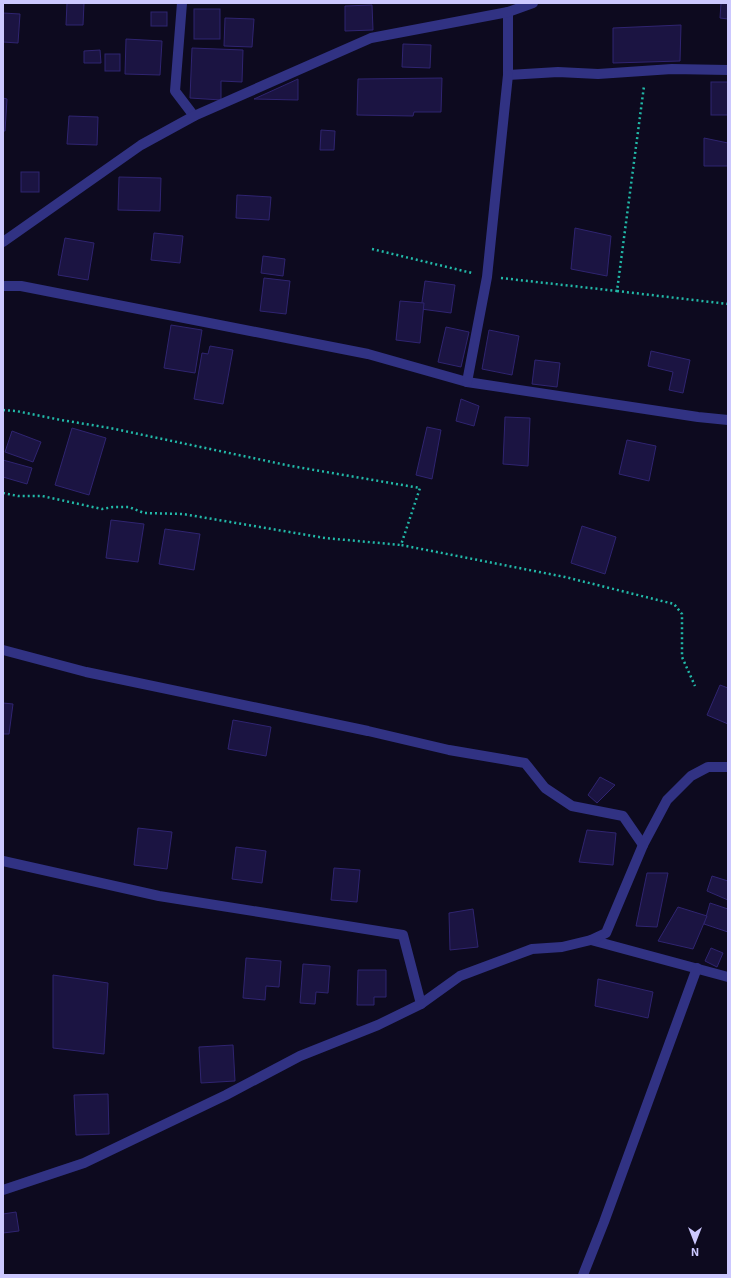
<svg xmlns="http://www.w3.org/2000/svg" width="731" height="1278" font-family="'Exo 2',sans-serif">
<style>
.building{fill:#1b1442;stroke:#2f2470}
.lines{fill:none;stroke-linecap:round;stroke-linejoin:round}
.path{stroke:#22b9a8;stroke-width:2.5;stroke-dasharray:2 3;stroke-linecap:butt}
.street{stroke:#313283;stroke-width:10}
</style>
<rect width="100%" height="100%" fill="#0d0a1f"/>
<!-- building -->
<g class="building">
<path d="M67,3H84L83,25H66Z"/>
<path d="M721,3H728V19L720,18Z"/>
<path d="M372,5L373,30L345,31V6Z"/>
<rect x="194" y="9" width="26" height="30"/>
<rect x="151" y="12" width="16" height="14"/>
<path d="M3,13L20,14L18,43L3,42Z"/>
<path d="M225,18L254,19L252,47L224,46Z"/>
<path d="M681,25L680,61L613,63V28Z"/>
<path d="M126,39L162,41L160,75L125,74Z"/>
<path d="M403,44L431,45L430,68L402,67Z"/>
<path d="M192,48L243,50L242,82L221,81V100L190,98Z"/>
<path d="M100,50L101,63H84V51Z"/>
<rect x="105" y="54" width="15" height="17"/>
<path d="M442,78L441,112H414L413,116L357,115L358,79Z"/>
<path d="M298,79V100L254,99Z"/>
<rect x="711" y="82" width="17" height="33"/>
<path d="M3,98L7,99L5,131H3Z"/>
<path d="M69,116L98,117L97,145L67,144Z"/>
<path d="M321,130L335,131L334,150H320Z"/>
<path d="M704,138L728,143V166H704Z"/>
<rect x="21" y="172" width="18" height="20"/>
<path d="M119,177L161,178L160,211L118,210Z"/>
<path d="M237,195L271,197L269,220L236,218Z"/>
<path d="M575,228L611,236L607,276L571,269Z"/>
<path d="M154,233L183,236L180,263L151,260Z"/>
<path d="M65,238L94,243L88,280L58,275Z"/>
<path d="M263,256L285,259L283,276L261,273Z"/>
<path d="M264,278L290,281L286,314L260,311Z"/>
<path d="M425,281L455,285L451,313L421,309Z"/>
<path d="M400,301L424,303L420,343L396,340Z"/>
<path d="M171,325L202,330L195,373L164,368Z"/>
<path d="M446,327L469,332L461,367L438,362Z"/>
<path d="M489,330L519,336L512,375L482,369Z"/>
<path d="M210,346L233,350L223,404L194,399L202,353L208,354Z"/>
<path d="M651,351L690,360L683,393L669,390L673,372L648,366Z"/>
<path d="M535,360L560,363L557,387L532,384Z"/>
<path d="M461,399L479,406L474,426L456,421Z"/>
<path d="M505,417L530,418L528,466L503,464Z"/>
<path d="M427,427L441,430L432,479L416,475Z"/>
<path d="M72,428L106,438L89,495L55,485Z"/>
<path d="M12,431L41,442L33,462L5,452Z"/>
<path d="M627,440L656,446L649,481L619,474Z"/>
<path d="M3,460L32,468L27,484L3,477Z"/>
<path d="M111,520L144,524L138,562L106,558Z"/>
<path d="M582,526L616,537L605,574L571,563Z"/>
<path d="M165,529L200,534L194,570L159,564Z"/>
<path d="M720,685L728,688V724L707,715Z"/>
<path d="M3,703L13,704L9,734H3Z"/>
<path d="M233,720L271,727L266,756L228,749Z"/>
<path d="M600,777L615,785L597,803L588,795Z"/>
<path d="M138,828L172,832L167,869L134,865Z"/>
<path d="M587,830L616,833L613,865L579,862Z"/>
<path d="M236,847L266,851L262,883L232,879Z"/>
<path d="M334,868L360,870L357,902L331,900Z"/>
<path d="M647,873H668L657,927L636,926Z"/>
<path d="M712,876L728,881V900L707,891Z"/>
<path d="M710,903L728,909V932L704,924Z"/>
<path d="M678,907L707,916L693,949L658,941Z"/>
<path d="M473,909L478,947L450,950L449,913Z"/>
<path d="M711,948L723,953L717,967L705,961Z"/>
<path d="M246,958L281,961L279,987L266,986L265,1000L243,998Z"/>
<path d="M303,964L330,966L328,993L316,992L315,1004L300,1003Z"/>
<path d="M358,970H386V997H374V1005H357Z"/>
<path d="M53,975L108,983L104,1054L53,1048Z"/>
<path d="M598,979L653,992L648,1018L595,1006Z"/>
<path d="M233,1045L235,1081L201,1083L199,1047Z"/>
<path d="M108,1094L109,1134L76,1135L74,1095Z"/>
<path d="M16,1212L19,1231L3,1233V1214Z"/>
</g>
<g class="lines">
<!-- path -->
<g class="path">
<path d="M372,249L472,273"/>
<path d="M501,278L617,291L644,86"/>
<path d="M617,291L728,304"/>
<path d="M3,410L16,411L61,420L110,428L291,466L420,488L401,545L565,577L674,604L682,614V657L695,686"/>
<path d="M3,493L18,496H42L102,509L113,507H129L144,513L183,514L325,538L401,545"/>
</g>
<!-- street -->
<g class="street">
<path d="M182,3L175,91L194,116"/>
<path d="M508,12V75L558,72L598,74L672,69L728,70"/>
<path d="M3,242L141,145L194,116L371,38L508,12L533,3"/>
<path d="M3,286H21L368,354L467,382L698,417L728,420"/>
<path d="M467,382L487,277L508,75"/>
<path d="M3,650L86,672L368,731L449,750L525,763L545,788L572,806L623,816L643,845"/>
<path d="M3,861L159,896L403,935L421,1004"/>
<path d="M591,940L728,977"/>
<path d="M3,1190L84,1163L226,1095L300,1056L378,1025L421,1004L460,976L532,949L562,947L591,940L606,933L643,845L667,800L691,776L708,767H728"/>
<path d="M583,1275L604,1222L697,968"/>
</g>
</g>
<!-- border -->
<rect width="731" height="1278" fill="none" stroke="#ccc8ff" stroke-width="8"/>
<!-- north arrow -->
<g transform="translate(695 1242) rotate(180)" stroke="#0d0a1f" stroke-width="3" paint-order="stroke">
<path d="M0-3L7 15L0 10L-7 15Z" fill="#ccc8ff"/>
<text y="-6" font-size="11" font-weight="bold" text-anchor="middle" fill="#ccc8ff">N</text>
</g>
</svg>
